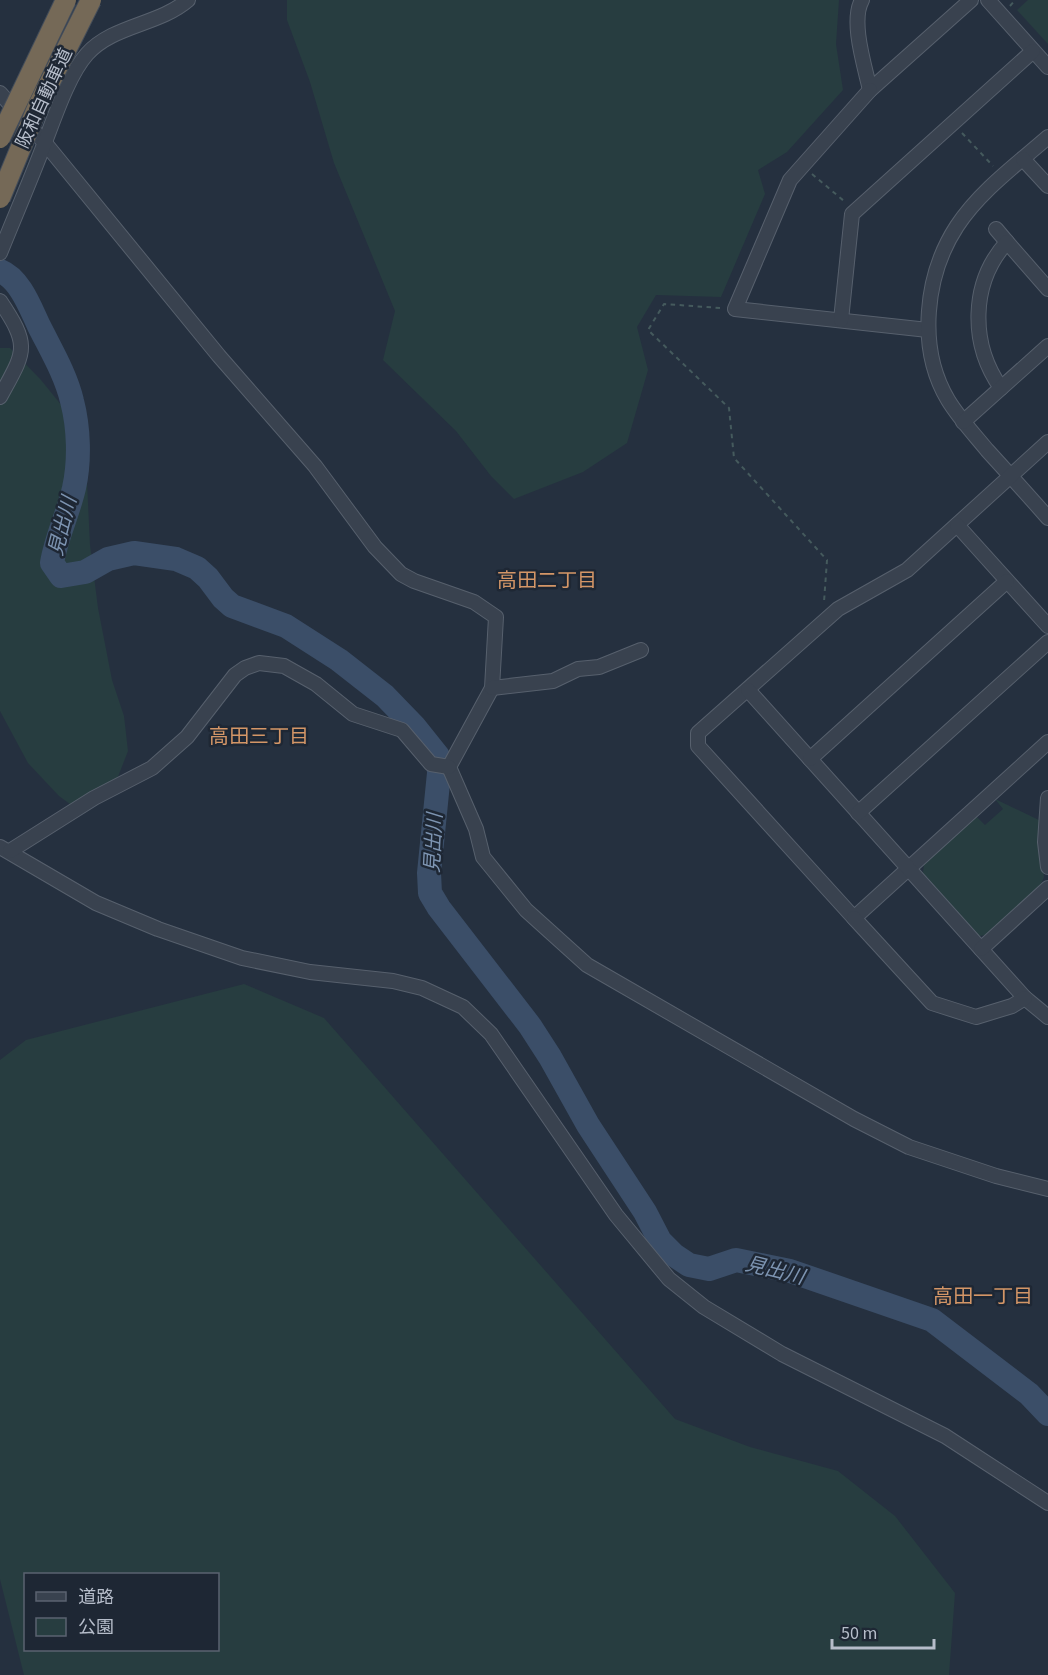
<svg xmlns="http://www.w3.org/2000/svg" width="1048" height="1675" font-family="'Source Sans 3','Noto Sans JP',sans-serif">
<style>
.green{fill:#273d40;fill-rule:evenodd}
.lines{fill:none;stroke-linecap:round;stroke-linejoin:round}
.river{stroke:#3b4e68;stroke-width:24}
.minor-casing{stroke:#57606d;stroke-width:16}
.path{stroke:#455a5d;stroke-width:2;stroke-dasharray:4.5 4.5;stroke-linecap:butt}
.minor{stroke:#39424f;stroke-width:14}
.highway-bridge-casing{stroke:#444d5a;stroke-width:22;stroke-linecap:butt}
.highway-bridge{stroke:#756957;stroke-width:20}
.labels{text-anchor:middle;stroke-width:5;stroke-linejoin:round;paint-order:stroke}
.street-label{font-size:18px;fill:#b6bdca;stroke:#1e2734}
.water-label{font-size:20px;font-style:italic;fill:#7d94b1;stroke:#1e2734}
.neighbourhood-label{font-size:20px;fill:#d49667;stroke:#1e2734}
</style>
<rect width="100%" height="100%" fill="#25303f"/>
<!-- green -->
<g class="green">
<path d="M287,0H839L836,44L843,90L787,152L758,170L765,194L721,297L656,295L637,327L648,370L627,443L583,472L514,499L491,476L456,431L383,360L395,311L334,163L310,82L287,20Z"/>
<path d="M1028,0H1048V44L1017,10Z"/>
<path d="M0,348H10L41,380L75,422L87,482L90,545L98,608L112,680L124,716L128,751L116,782L74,807L59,796L28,763L0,711Z"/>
<path d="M995,799L1039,820V839L1044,877L1040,886L986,935L979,936L923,873L924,864L976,816L985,825L1003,809Z"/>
<path d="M244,984L324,1018L675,1419L750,1447L838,1471L895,1516L955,1593L949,1675H24L0,1579V1060L26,1040ZM26,1574H218V1650H26Z"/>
</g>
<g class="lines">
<!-- river -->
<path class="river" d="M0,271C20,279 30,307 39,326C51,350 66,375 72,401C79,428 80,461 74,488C68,514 56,538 52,563L61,576L85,572L108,559L134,553L176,559L197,568L208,578L223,598L232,606L286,626L339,660L385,696L414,726L438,756L439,773L429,873L430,893L439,908L530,1026L550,1057L588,1125L645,1212L660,1241L674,1255L689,1265L709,1269L736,1260L790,1271L932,1320L1029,1394L1048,1414"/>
<!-- minor casing -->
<g class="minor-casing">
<g id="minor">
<path d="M862,0C850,21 865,67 870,90L971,0"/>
<path d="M988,0L1048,67"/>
<path d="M870,90L790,180L735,309L928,330"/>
<path d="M0,93L45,143L219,356L315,466L375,547L401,574L414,581L474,602L496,617L492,688L449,767"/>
<path d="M1048,137C1017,164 980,191 957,226C925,275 917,348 948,400C959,418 973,433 987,450C1007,472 1028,495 1048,518"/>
<path d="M1023,159L1048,186"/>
<path d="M996,229L1007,242"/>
<path d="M0,253C15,216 31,179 45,142C55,116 69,74 87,54C113,25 159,25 188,0"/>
<path d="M0,301C31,347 25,351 0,397"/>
<path d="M841,320L852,214L1033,51"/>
<path d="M1001,388C970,344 970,283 1007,242L1048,289"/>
<path d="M963,422L1048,346"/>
<path d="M1048,442L907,570L838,609L698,733V746L854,918L1048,742"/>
<path d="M957,525L1048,626"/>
<path d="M492,688L553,681L578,669L599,667L641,650"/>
<path d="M748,690L1025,998L1048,1017"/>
<path d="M810,759L1007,581"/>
<path d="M449,767L476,829L483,857L526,910L587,965L854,1119L909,1147L996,1176L1048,1189"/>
<path d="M1048,798L1045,842L1048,867"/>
<path d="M858,813L1048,642"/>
<path d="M0,847L96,903L158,929L242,958L310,972L393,981L422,988L463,1007L491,1034L616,1215L669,1279L704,1307L782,1354L945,1436L1048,1503"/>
<path d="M10,851L94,798L152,768L187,737L235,675L245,668L259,663L284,666L316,684L353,714L402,730L431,764L449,767"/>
<path d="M854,918L932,1003L976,1017L1012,1006L1025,998"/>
<path d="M981,949L1048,888"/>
</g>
</g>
<!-- path -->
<g class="path">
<path d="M1010,6L1015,0"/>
<path d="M962,133L993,166"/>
<path d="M812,174L844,201"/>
<path d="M720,308L664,304L648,330L729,408L734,458L827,560L824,602"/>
</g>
<!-- minor -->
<use href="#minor" class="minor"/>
<!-- highway-bridge casing -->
<g class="highway-bridge-casing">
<g id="highway-bridge">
<path d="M0,138L66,0"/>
<path d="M0,198L38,106L91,0"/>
</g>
</g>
<!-- highway-bridge -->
<use href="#highway-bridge" class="highway-bridge"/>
</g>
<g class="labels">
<!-- street labels -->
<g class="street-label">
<text transform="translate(44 98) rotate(-65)" y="6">阪和自動車道</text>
</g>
<!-- water labels -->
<g class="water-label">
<text transform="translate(62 526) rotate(-76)" y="7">見出川</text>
<text transform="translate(433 843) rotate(-87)" y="7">見出川</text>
<text transform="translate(775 1270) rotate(14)" y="7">見出川</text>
</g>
<!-- neighbourhood labels -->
<g class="neighbourhood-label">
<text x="547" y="587">高田二丁目</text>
<text x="259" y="743">高田三丁目</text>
<text x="983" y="1303">高田一丁目</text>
</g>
</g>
<!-- legend -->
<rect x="24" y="1573" width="195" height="78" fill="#1e2734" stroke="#5b6370" stroke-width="1.5"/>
<rect x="36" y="1592" width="30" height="9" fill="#39424f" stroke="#5b6370" stroke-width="1.5"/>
<text x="78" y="1603" font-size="18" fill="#b6bdca">道路</text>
<rect x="36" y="1618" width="30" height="18" fill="#273d40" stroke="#5b6370" stroke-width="1.5"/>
<text x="78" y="1633" font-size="18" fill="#b6bdca">公園</text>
<!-- scale -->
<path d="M832 1639v9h102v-9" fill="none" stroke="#b6bdca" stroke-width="3"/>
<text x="841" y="1639" font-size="18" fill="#b6bdca" stroke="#1e2734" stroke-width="4.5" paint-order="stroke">50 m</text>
</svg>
